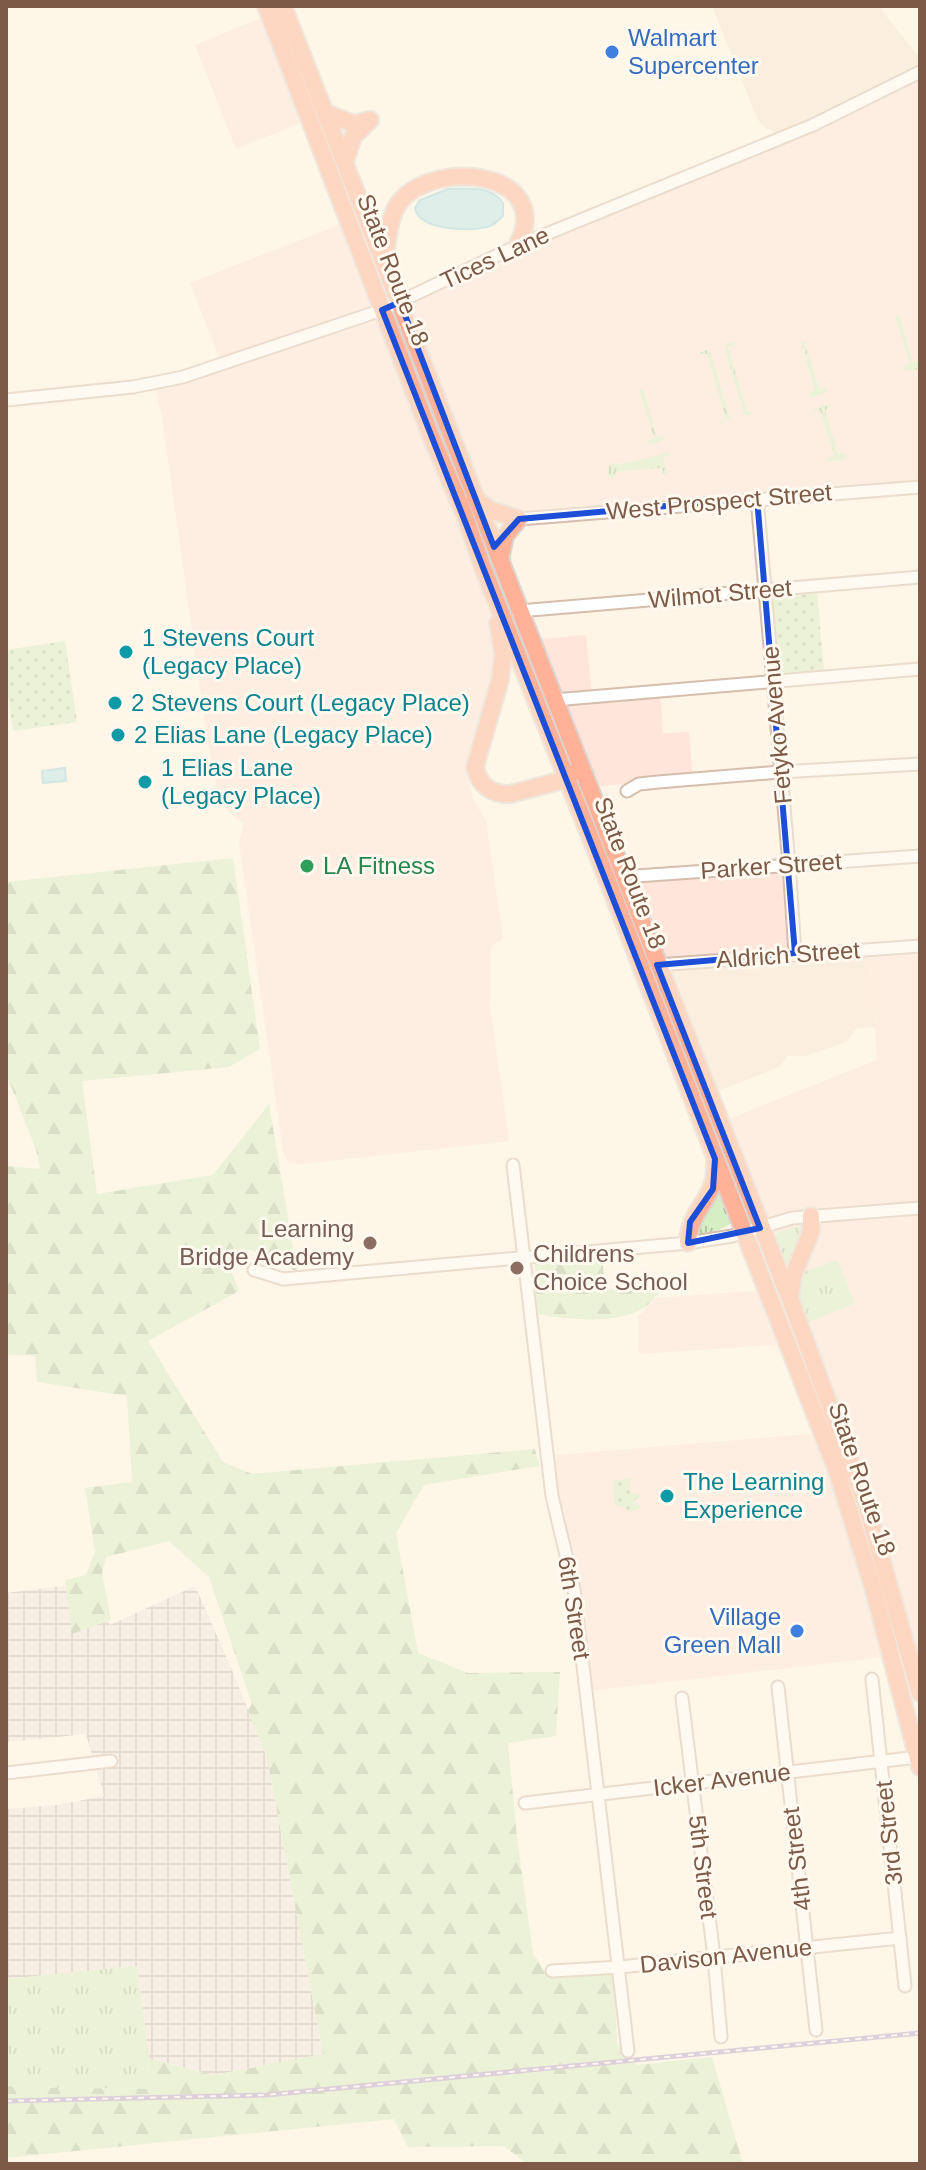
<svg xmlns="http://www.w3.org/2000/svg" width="926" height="2170" font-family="Helvetica,sans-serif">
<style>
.residential{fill:#f7e7d4}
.commercial{fill:#ffe5da}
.industrial{fill:url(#industrial-grid)}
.grass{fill:url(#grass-tufts)}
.forest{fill:url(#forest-firs)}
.park{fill:url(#park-dots)}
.water{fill:#b8e4eb;stroke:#9dd4de;stroke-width:2}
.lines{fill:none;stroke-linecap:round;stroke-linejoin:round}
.minor-casing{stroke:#d5bead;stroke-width:15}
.highway-casing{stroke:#ddd4cf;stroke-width:20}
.minor{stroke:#fff;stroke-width:11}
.highway{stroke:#ffb297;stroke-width:16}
.rail-casing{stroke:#b8a3cb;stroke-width:5}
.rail{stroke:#fff9ef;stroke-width:2;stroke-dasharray:6;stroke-linecap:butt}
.marked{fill:none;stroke:#1d4ed8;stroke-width:6;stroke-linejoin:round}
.shop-dot{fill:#3f7fe0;stroke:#fff9ef;stroke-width:3}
.culture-dot{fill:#0f9aa8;stroke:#fff9ef;stroke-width:3}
.leisure-dot{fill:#2e9e5b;stroke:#fff9ef;stroke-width:3}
.education-dot{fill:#8d6e63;stroke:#fff9ef;stroke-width:3}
.labels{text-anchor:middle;stroke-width:6;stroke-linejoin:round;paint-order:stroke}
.shop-label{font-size:24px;fill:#366cbe;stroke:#fff9ef;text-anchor:start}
.street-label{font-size:24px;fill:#7c5a47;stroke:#fff9ef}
.culture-label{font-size:24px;fill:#0d838f;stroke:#fff9ef;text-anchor:start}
.leisure-label{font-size:24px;fill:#27864d;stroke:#fff9ef;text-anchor:start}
.education-label{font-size:24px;fill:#785e54;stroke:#fff9ef;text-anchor:end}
</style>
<defs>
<pattern id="industrial-grid" width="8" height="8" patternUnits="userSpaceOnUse" patternTransform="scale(2)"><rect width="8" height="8" fill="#efe7e1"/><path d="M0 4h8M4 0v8" fill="none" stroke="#c7beb8"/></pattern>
<pattern id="grass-tufts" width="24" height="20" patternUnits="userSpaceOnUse" patternTransform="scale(2)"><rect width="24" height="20" fill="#d5eec3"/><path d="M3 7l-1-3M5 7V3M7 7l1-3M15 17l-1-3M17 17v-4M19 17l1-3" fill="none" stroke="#b2c4a0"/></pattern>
<pattern id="forest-firs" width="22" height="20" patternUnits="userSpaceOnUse" patternTransform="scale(2)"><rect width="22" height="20" fill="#d5eec3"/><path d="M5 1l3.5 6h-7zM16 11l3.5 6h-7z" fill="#b2c4a0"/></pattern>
<pattern id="park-dots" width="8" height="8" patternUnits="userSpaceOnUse" patternTransform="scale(2)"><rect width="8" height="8" fill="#d5eec3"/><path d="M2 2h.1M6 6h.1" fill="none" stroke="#b2c4a0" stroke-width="1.8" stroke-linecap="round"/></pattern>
</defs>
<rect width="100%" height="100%" fill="#fef5e7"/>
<!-- residential -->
<g class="residential">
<path d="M712,6H881L883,12L920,58V72L787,135L777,133L767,129L758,120Z"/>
<path d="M870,948L875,1027L857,1028L846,1042L806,1056H788L779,1067L708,1095L657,965Z"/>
</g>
<!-- commercial -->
<g class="commercial">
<path d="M269,15L311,119L236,149L195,45Z"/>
<path d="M920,72V487L519,519L482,504L400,302L813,125Z"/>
<path d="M349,221L493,594L500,680L470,785L473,799L486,821L503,939L491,946L490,1006L509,1141L301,1164L288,1162L283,1151L239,843L244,823L229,812L218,794L207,738L162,416L154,384L222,364L190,283Z"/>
<path d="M586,635L592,696L660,690L663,733L689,732L693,779L588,787L531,640Z"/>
<path d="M789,864L795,953L657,965L622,877Z"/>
<path d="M920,946V1665L719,1123L877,1060L870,948Z"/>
<path d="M767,1290L787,1341L773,1345L639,1354L638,1317L656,1298Z"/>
<path d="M822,1433L893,1656L587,1691L546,1456Z"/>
</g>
<!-- industrial -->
<path class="industrial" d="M86,1583L110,1625L195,1586L235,1677L267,1758L323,2054L214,2075L149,2059L137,1966L6,1979V1809L58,1805L104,1796L86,1734L6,1742V1593Z"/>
<!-- grass -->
<g class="grass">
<path d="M899,315L913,362L920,361V369L904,371L903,366L910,363L895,316Z"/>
<path d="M804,341L819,389L826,388L827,392L812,398L809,393L815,390L801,342Z"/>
<path d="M734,342V345L728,347L747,412H755L749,416L744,414L725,350L727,344Z"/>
<path d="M706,350L711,354L730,418L721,424L719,422L726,419L707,354L699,353Z"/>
<path d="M643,389L657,437L664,436L665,439L650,445L647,441L654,438L639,390Z"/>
<path d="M829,404L831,407L825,410L838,454L845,453V460L828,461V458L834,455L821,412L814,411V409Z"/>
<path d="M668,452L670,455L663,458L668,475L663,474L662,468L616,472L614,479L608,476L607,469L611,464L629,463Z"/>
<path d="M717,1189L732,1223L719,1230L697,1235L693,1224Z"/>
<path d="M802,1225L804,1230L787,1272L772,1238L777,1236L776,1233Z"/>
<path d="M837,1260L855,1303L805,1324L796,1300L802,1264L807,1271Z"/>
<path d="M137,1966L149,2059L147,2089L6,2087V1979Z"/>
</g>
<!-- forest -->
<g class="forest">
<path d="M233,858L260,1049L229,1067L82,1081L97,1194L213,1175L269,1104L297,1272L249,1249L232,1272L239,1291L148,1341L223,1462L252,1474L535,1449L539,1466L424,1485L396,1533L418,1653L468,1673L560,1672L556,1736L508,1743L517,1838L533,1953L547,1975L614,1973L617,2043L637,2065L712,2057L743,2164H527L504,2146L408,2147L394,2119L6,2158V2087L147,2089L149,2059L214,2075L323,2054L267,1758L248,1710L252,1704L209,1577L169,1541L106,1557L102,1573L111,1620L72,1634L65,1580L86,1575L95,1552L85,1488L132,1482L127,1396L37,1382L35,1356L6,1354V1166L40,1169L36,1150L6,1073V882Z"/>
<path d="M602,1255L605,1290L634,1287V1275L648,1274L647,1279L657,1286L659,1291C640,1329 572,1320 537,1314L535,1262Z"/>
</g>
<!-- park -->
<g class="park">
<path d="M817,593L824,671L781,675L777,672L771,599Z"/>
<path d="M65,641L77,722L13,731L6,680V650Z"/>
<path d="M631,1478L630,1493H639V1499H635V1505H640V1509L628,1512L621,1506L615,1505L613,1481Z"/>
</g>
<!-- water -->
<g class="water">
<path d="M448,189C468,189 491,185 503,203V216C498,221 494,225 487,227C467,231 420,231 415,208L420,200Z"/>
<path d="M65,768L66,781L43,783L42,771Z"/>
</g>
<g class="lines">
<!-- minor casing -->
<g class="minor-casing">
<g id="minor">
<path d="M6,400L133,387L183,377L382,310L517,246L813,125L920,72"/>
<path d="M757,498L789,864L795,953"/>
<path d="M519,519L920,487"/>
<path d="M519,611L920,577"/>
<path d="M554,700L920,669"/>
<path d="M627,791L639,784L658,782L780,772L920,764"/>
<path d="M622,877L920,856"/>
<path d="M657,965L920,946"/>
<path d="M513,1165L552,1496L574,1589L628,2051"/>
<path d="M254,1270L283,1279L688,1243L732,1236L792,1218L920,1208"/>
<path d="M872,1679L905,1986"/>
<path d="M778,1687L816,2030"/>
<path d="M682,1698L714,1957L721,2037"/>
<path d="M6,1773L111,1761"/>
<path d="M525,1803L918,1757"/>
<path d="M552,1971L620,1967L900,1938"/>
</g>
</g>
<!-- highway casing -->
<g class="highway-casing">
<g id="highway">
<path d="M266,6L430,434L463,511L483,568L607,879L837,1471L874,1591L920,1767"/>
<path d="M283,6L790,1299L865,1501L920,1693"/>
<path d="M326,113L354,124L370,120"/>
<path d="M345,162L353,137L370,120"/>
<path d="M383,260C389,242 387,222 397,206C427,157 558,169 517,246"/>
<path d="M475,498L490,510L519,519L505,536L500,560"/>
<path d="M498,623L503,654L500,680L475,767C479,785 492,795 510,794L567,779L572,773"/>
<path d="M688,1243C689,1208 717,1199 715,1164"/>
<path d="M790,1298L793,1276L811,1232V1216"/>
</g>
</g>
<!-- minor -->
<use href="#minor" class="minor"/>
<!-- highway -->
<use href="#highway" class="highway"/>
<!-- rail casing -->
<g class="rail-casing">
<path id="rail" d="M6,2101L266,2095L920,2033"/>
</g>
<!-- rail -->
<use href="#rail" class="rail"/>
</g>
<!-- marked area -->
<path d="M0 0H926V2170H0ZM400,302L494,547L519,519L757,498L795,953L657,965L760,1228L688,1243L690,1222L713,1189L715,1159L382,310Z" fill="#fef5e7" fill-opacity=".55" fill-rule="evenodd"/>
<path class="marked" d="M400,302L494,547L519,519L757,498L795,953L657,965L760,1228L688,1243L690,1222L713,1189L715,1159L382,310Z"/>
<!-- markers -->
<g class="shop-dot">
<circle cx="612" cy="52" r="8"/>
<circle cx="797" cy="1631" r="8"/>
</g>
<g class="culture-dot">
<circle cx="126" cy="652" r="8"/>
<circle cx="115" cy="703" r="8"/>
<circle cx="118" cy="735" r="8"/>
<circle cx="145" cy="782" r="8"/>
<circle cx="667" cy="1496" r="8"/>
</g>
<circle class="leisure-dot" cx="307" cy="866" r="8"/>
<g class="education-dot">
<circle cx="370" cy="1243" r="8"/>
<circle cx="517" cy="1268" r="8"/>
</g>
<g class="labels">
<!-- shop labels -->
<g class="shop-label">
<text x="628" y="46">Walmart<tspan x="628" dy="28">Supercenter</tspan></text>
<text x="781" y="1625" text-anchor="end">Village<tspan x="781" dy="28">Green Mall</tspan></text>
</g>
<!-- street labels -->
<g class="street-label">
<text transform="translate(495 258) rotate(-25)" y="8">Tices Lane</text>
<text transform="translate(393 270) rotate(69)" y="8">State Route 18</text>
<text transform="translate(719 502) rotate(-5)" y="8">West Prospect Street</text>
<text transform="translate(720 594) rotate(-5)" y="8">Wilmot Street</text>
<text transform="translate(777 725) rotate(-95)" y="8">Fetyko Avenue</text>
<text transform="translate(771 866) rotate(-4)" y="8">Parker Street</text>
<text transform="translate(630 873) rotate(69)" y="8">State Route 18</text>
<text transform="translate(788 955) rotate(-4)" y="8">Aldrich Street</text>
<text transform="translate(862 1479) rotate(71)" y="8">State Route 18</text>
<text transform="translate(574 1608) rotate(81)" y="8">6th Street</text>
<text transform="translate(722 1780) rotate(-7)" y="8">Icker Avenue</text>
<text transform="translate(889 1833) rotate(-96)" y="8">3rd Street</text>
<text transform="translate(797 1859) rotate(-97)" y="8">4th Street</text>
<text transform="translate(703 1867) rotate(83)" y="8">5th Street</text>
<text transform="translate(726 1956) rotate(-6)" y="8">Davison Avenue</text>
</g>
<!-- culture labels -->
<g class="culture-label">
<text x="142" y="646">1 Stevens Court<tspan x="142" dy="28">(Legacy Place)</tspan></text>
<text x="131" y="711">2 Stevens Court (Legacy Place)</text>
<text x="134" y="743">2 Elias Lane (Legacy Place)</text>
<text x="161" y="776">1 Elias Lane<tspan x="161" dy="28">(Legacy Place)</tspan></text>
<text x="683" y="1490">The Learning<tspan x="683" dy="28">Experience</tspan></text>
</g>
<!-- leisure labels -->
<g class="leisure-label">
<text x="323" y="874">LA Fitness</text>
</g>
<!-- education labels -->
<g class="education-label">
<text x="354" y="1237">Learning<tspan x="354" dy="28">Bridge Academy</tspan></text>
<text x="533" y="1262" text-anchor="start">Childrens<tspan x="533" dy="28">Choice School</tspan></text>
</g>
</g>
<!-- border -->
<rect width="926" height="2170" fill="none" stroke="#7c5a47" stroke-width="16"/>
</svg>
